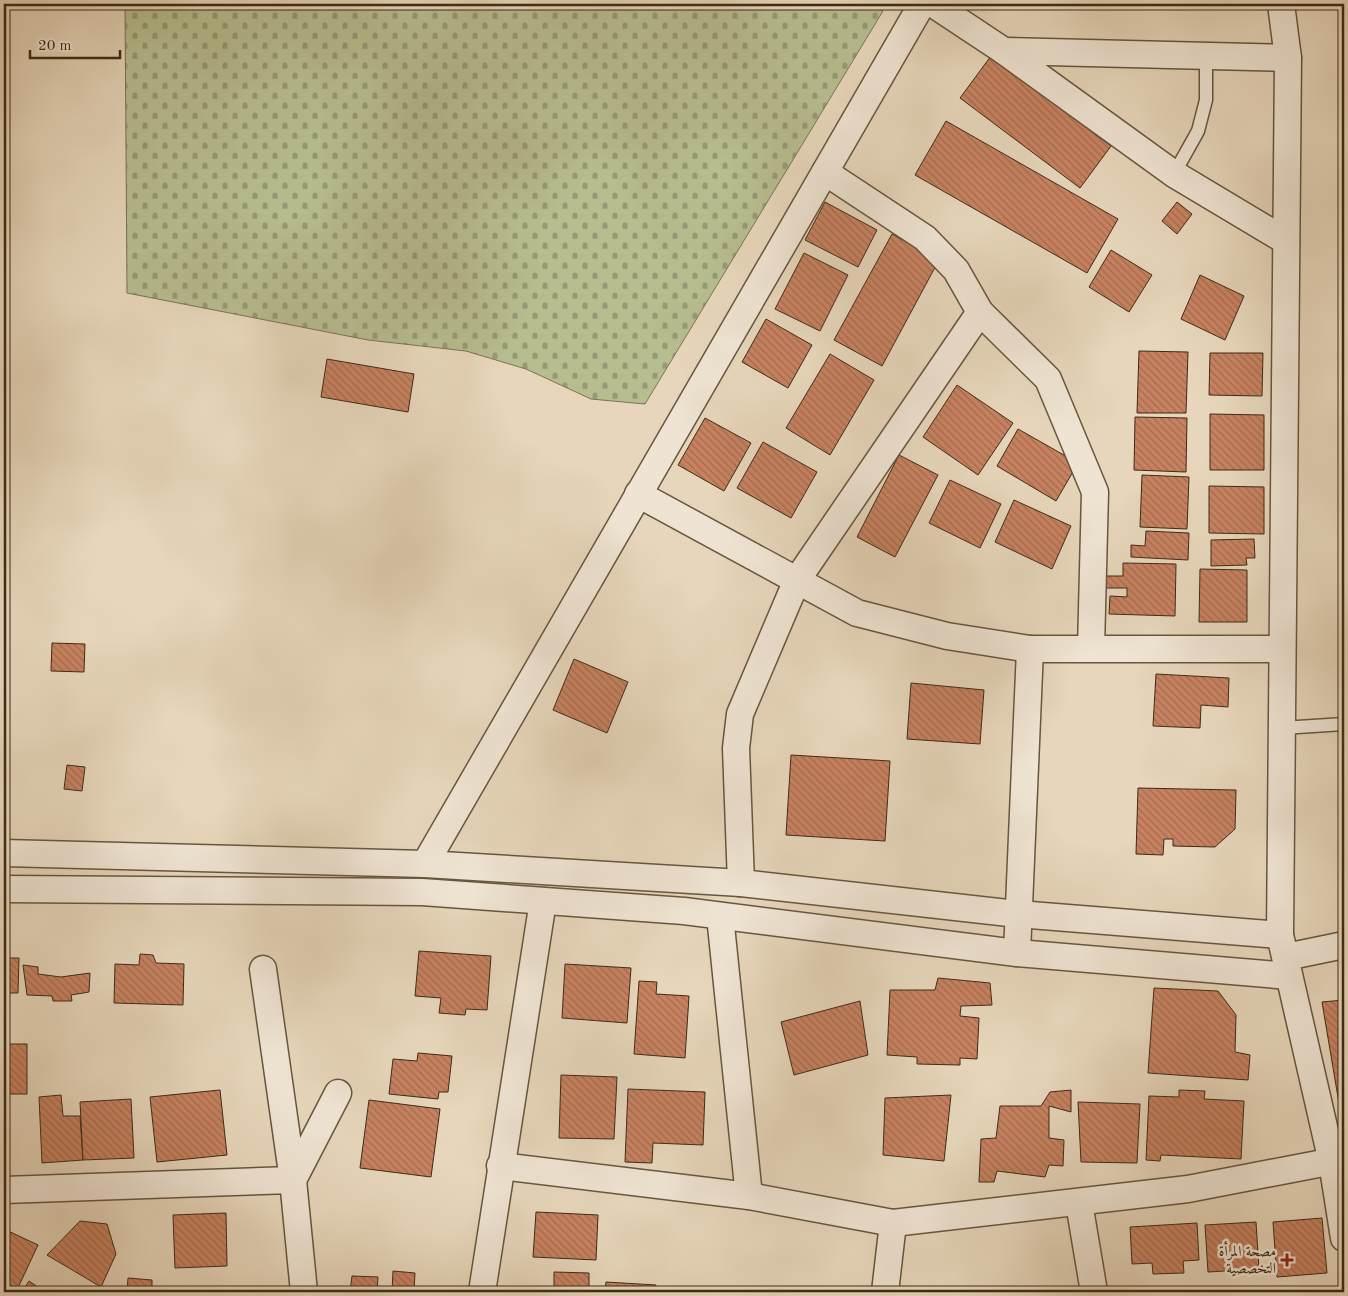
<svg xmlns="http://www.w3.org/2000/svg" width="1348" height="1296" font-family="'Old Standard TT',Amiri,serif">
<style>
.cemetery{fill:url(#cemetery-stones);stroke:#7a7452}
.building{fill:url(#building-back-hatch);stroke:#3c2b15}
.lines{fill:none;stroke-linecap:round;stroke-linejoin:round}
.lane-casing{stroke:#67563e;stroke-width:15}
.street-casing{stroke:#67563e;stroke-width:29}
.lane{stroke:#efe4d3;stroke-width:12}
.street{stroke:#efe4d3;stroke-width:26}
.poi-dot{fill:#8f2418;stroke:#efe4d3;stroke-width:2}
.labels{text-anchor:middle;stroke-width:5;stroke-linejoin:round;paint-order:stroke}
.poi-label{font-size:15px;fill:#3c2b15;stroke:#efe4d3;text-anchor:end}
</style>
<defs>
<pattern id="cemetery-stones" width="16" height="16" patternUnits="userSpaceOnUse" patternTransform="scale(1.25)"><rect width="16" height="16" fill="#b7bd8f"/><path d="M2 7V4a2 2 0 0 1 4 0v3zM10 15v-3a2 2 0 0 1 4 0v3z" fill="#969a74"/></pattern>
<pattern id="building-back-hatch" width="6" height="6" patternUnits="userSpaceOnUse" patternTransform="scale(1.25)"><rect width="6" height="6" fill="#c88261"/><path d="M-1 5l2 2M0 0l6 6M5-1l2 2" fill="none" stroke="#a46b4f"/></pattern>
</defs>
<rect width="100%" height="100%" fill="#e7d6bb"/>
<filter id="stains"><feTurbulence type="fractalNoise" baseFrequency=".004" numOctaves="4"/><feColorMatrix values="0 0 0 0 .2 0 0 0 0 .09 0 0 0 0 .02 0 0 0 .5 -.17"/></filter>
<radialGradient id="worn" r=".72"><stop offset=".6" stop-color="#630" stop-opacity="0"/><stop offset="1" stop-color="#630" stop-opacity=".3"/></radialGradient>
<!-- cemetery -->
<path class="cemetery" d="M125,4H868L883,11L645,404L591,399L526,369L466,351L368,340L127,293Z"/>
<!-- building -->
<g class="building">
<path d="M991,56L1111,146L1080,188L960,98Z"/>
<path d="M946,121L1118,219L1087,273L915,175Z"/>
<path d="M825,202L877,230L858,267L805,240Z"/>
<path d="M1177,202L1192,214L1177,234L1162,221Z"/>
<path d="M892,234L939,260L882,366L834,340Z"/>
<path d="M1111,250L1152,275L1129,312L1089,287Z"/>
<path d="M804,253L848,275L820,331L775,309Z"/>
<path d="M1200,275L1244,296L1225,340L1181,319Z"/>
<path d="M766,319L812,345L788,388L742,362Z"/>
<path d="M1139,351L1188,352L1186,413H1137Z"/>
<path d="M1210,353H1263L1262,396L1209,395Z"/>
<path d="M830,354L874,380L830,455L786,428Z"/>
<path d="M327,359L414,374L408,412L321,397Z"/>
<path d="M957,385L1013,423L978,475L923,437Z"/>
<path d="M1210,414L1264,415V470H1210Z"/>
<path d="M1135,417L1187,418L1186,472L1134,470Z"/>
<path d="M705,418L751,443L724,491L678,465Z"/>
<path d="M1018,429L1078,463L1056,501L997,466Z"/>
<path d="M763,442L817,472L791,518L737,488Z"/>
<path d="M899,455L938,475L895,557L857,537Z"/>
<path d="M1142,475L1189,477L1187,529L1140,527Z"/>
<path d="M950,480L1001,504L980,548L929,523Z"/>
<path d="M1209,486L1264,487V534L1209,533Z"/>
<path d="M1014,500L1071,526L1052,569L995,542Z"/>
<path d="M1146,531L1189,533L1188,560L1131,557V545L1145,546Z"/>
<path d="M1254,539L1255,558H1246L1247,565L1211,566V540Z"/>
<path d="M1123,563L1176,564L1175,616L1109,614L1110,596L1127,597V588H1106V576H1123Z"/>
<path d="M1200,569L1247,570V622H1199Z"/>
<path d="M52,643L85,644L84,672L51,671Z"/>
<path d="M574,659L628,682L607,733L553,710Z"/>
<path d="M1156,674L1229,678L1228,707L1201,705L1200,728L1153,726Z"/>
<path d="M911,683L984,690L980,744L907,739Z"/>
<path d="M791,755L890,761L885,841L786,835Z"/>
<path d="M67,765L85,767L82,791L64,789Z"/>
<path d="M1138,788L1236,790L1235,829L1215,847L1173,846V839H1164L1163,855L1136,854Z"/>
<path d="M419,951L491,956L487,1010L466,1009L465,1015L439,1013L441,998L415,996Z"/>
<path d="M140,954L153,955L156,963L184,964L183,1005L114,1003L115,964L139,965Z"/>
<path d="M4,958H19L18,993H4Z"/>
<path d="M565,964L631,968L627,1023L562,1018Z"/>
<path d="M23,965L38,967V974L61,977L90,973L89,992L71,995L72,1001H53L52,996L27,995Z"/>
<path d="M938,978L990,983L992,1005L961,1006L960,1016L979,1018L977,1059L960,1058V1065L917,1064V1057L887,1055L890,990H935Z"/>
<path d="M639,981L657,982L656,994L689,996L685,1058L634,1054Z"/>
<path d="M1154,988L1218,991L1236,1015L1235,1052L1250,1055L1248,1080L1148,1073Z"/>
<path d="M1344,1000V1127H1343L1322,1002Z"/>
<path d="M860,1001L868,1055L794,1075L781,1022Z"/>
<rect x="4" y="1044" width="23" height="50"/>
<path d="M418,1053L452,1056L448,1092H439L438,1099L389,1094L393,1059L417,1061Z"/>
<path d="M561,1075L617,1077L614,1139L559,1138Z"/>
<path d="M628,1089L705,1092L703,1145L653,1143L652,1163L625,1162Z"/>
<path d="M220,1090L227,1155L157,1162L150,1097Z"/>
<path d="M1071,1090V1112L1049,1106V1138L1064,1140L1063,1166L1049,1165L1045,1177L997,1171L994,1182H979L981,1139L996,1138L1000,1106H1041L1050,1092Z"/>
<path d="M1179,1090L1205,1091L1204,1099L1244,1101L1241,1159L1161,1155L1160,1161L1146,1160L1149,1096L1179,1097Z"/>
<path d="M61,1095L63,1116H80L83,1160L42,1163L39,1097Z"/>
<path d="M951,1095L944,1161L883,1155L885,1098Z"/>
<path d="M131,1099L134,1158L83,1160L80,1102Z"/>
<path d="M369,1100L440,1109L431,1177L360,1168Z"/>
<path d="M1078,1102L1140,1104L1137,1163L1081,1162Z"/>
<path d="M536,1212L598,1215L596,1260L533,1257Z"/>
<path d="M226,1213L227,1266L175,1268L173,1215Z"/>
<path d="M1322,1218L1327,1273L1277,1277L1273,1222Z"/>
<path d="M80,1221L107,1224L116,1254L101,1287L47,1255Z"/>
<path d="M1256,1222L1259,1269L1208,1272L1205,1225Z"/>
<path d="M1197,1223L1199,1260L1183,1261L1184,1273L1153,1274L1152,1263L1132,1264L1130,1227Z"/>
<path d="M4,1229L38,1245L16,1292H4Z"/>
<path d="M393,1271L415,1273L414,1292H392Z"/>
<path d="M554,1272L589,1273V1292H554Z"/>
<path d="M352,1276L378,1277L377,1292H350Z"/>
<path d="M128,1278L152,1280V1292H127Z"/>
<path d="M29,1281L45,1292H22Z"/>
<path d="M606,1282L656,1285L655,1291L675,1292H605Z"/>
</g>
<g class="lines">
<!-- lane casing -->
<g class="lane-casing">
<g id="lane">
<path d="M1174,174L1198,131L1206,100V56"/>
<path d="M1282,728L1344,724"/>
</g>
</g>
<!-- street casing -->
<g class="street-casing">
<g id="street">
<path d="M933,4L1004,51L1174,174L1286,241"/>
<path d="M1281,4L1288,58L1280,935L1332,1162L1344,1238"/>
<path d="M1004,51L1288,58"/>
<path d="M825,172L925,238L956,270L980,312L1048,379L1095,492L1091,648"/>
<path d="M638,494L857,613L947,636L1030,649H1282"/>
<path d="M4,853L425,864L741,883L1018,914L1280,935"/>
<path d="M425,864L922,4"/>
<path d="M741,883L736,748L740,714L797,580L980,312"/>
<path d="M4,889L422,892L684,911L1017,953L1289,976"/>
<path d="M720,916L749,1196"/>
<path d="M1017,953L1030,649"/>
<path d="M1286,957L1344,945"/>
<path d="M263,969L293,1180L304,1292"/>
<path d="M500,1166L749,1196L893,1223L1188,1189L1344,1159"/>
<path d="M4,1190L293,1180L338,1093"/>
<path d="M1079,1203L1094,1292"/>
<path d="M482,1292L543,901"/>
<path d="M885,1292L893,1223"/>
</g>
</g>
<!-- lane -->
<use href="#lane" class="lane"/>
<!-- street -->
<use href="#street" class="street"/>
</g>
<!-- markers -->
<path class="poi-dot" d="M1284.5 1252.5h5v5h5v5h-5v5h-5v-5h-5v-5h5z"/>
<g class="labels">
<!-- poi labels -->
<g class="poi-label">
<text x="1276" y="1256">مصحة المرأة<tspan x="1276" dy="17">التخصصية</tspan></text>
</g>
</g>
<!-- margin -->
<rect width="1348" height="1296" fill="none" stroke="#e7d6bb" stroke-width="20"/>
<rect x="5" y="5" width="1338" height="1286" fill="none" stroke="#3c2b15" stroke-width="2.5"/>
<rect x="10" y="10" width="1328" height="1276" fill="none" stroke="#3c2b15"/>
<!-- scale -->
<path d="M30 50v8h90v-8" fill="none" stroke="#3c2b15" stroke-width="2.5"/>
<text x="38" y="50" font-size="15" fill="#3c2b15" stroke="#efe4d3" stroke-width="4" paint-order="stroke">20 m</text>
<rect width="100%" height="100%" filter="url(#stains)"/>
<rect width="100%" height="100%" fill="url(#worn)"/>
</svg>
